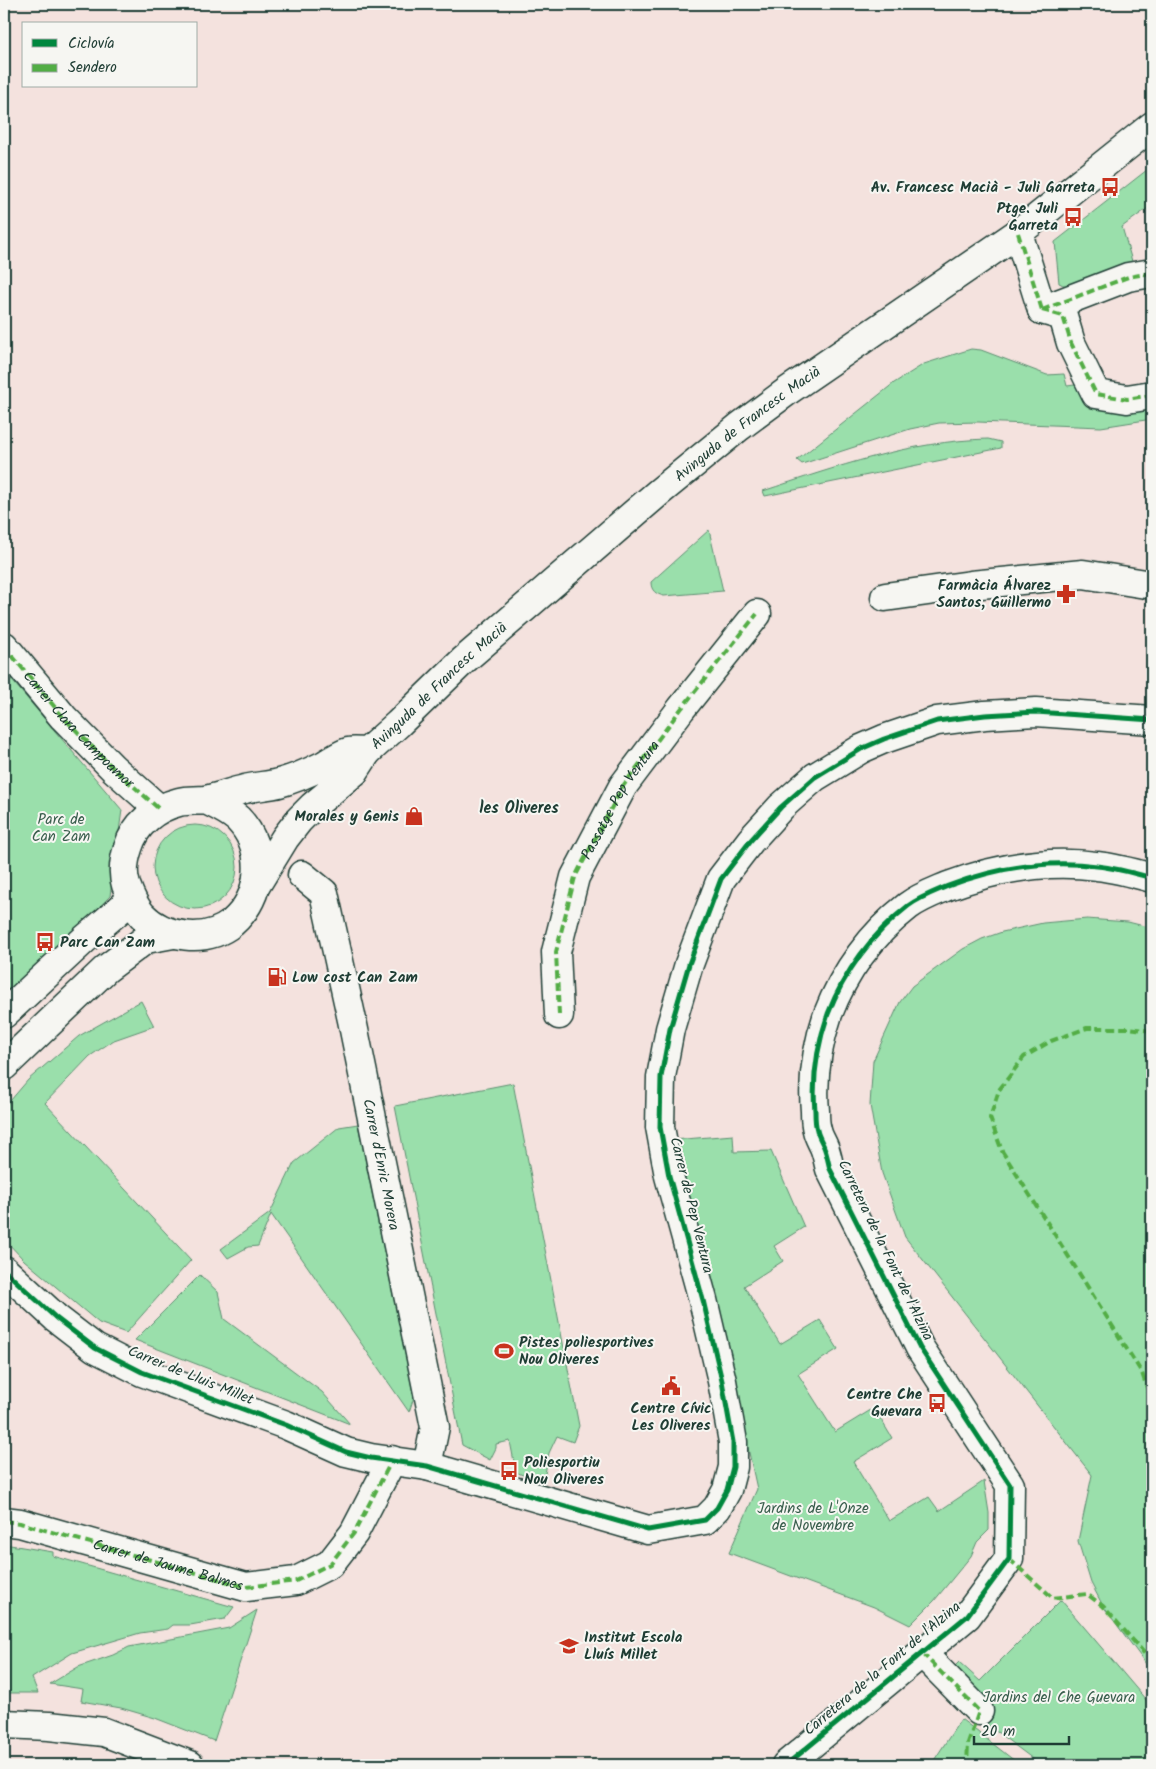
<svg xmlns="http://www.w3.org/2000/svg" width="1156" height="1769" font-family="Kalam,sans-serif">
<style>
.green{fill:#9adfab;stroke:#5c8e70}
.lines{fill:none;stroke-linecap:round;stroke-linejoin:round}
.street-casing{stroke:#1f3d34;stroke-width:31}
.secondary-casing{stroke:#1f3d34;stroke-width:31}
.street{stroke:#f6f6f2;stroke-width:28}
.secondary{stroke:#f6f6f2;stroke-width:28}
.quiet{stroke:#52ad45;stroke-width:4;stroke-dasharray:8 4;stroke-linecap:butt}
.cycleway-casing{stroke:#f6f6f2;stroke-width:8}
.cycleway{stroke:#00873e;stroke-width:5}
.labels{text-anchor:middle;stroke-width:4;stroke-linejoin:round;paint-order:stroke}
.poi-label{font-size:15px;font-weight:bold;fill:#1f3d34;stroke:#f6f6f2;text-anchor:end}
.street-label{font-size:15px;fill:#1f3d34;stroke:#f6f6f2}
.park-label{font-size:15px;fill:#385d4c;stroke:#f6f6f2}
.neighbourhood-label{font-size:16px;font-weight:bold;fill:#1f3d34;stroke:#f6f6f2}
</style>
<rect width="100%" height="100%" fill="#f4e2de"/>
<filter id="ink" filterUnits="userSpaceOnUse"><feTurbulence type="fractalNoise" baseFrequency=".02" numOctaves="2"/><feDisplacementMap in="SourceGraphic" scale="10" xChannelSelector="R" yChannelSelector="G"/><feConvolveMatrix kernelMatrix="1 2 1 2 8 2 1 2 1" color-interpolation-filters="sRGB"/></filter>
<g filter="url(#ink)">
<!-- green -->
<g class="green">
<path d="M1152,166V205L1122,227L1134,268C1115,275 1077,294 1059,283L1055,242Z"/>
<path d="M971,349L981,350L1047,375L1064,374L1067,386L1082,384L1136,411L1152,409V419L1101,427L978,422L939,423L910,429L802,464L797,460L894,383L924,364Z"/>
<path d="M988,439L1001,442V448L765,496L763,491C836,467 910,441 988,439Z"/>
<path d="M709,530L723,591L664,596C656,594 651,591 651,582Z"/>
<path d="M4,671L122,810L110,896L80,927L45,957L4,996Z"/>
<circle cx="195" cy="867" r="42"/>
<path d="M1087,919L1128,922L1152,928V1672L1103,1606L1091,1583L1078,1541L1092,1475L905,1237L882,1173L870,1105L873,1061L900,1002L912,986L963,949L982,939L1002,932L1043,923Z"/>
<path d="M141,1001L154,1026L114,1040L90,1056L45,1103L191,1260L126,1333L99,1323L24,1260L4,1239V1108L28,1080L79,1036Z"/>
<path d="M513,1083L579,1426L573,1442L557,1436L549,1453L543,1484L516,1472L510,1441L496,1444V1448L490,1460L462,1445L395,1106Z"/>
<path d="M358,1124L414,1397L409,1412L271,1214L258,1246L248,1247L228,1258L221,1249L270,1213L294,1163L339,1127Z"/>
<path d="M733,1135L734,1152L771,1151L804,1227L774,1246L783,1261L744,1286L780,1344L820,1320L838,1349L798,1374L835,1432L874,1408L892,1438L853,1462L889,1521L929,1497L939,1511L984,1481L989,1513V1530L977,1542L971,1556L934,1601L910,1625L874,1607L729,1553L757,1489L739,1407L673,1140Z"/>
<path d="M200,1275L218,1292L224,1319L322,1392L350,1424L135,1340Z"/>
<path d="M4,1544L53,1552V1556L234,1607L225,1619L190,1625H173L168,1629L140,1633L72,1653L32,1678L38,1693H4Z"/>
<path d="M1061,1600L1152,1707V1765H1041L965,1708L951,1670L959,1662L980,1681Z"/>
<path d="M257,1610L214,1741L155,1718L121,1708L81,1701L83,1689L50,1684L78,1667L113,1655L129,1647L229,1628Z"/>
<path d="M961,1719L1020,1765H931Z"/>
</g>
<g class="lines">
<!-- street casing -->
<g class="street-casing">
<g id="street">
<path d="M1018,233L1042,310"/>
<path d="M1042,310L1063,316L1071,343L1096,394L1127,399L1152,395"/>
<path d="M1042,310L1128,277L1152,273"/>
<path d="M885,597L971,585L1083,574L1152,585"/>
<path d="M4,646L63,717L113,768L159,809"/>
<path id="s1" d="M302,875L324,893L352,1020L435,1427L427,1466"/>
<path id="s2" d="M559,1015L556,952L575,877L623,786L681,709L757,614"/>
<path d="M4,1270L56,1318L95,1348L142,1372L286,1425L346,1452L371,1458L427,1466L648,1530L705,1520L717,1508L727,1490L733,1467V1442L722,1381L703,1300L669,1176L660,1127L661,1077L670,1029L689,964L721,879L751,840L781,807L815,777L861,749L884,739L937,721L985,715L1036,712L1152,720"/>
<path id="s3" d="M4,1521L20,1523L246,1587L296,1581L330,1564L354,1533L392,1460"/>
<path d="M922,1653L979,1711"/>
<path d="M4,1724L49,1726L104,1732L190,1765"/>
<path d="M786,1765L967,1616L1009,1559L1010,1485L920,1348L830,1169C828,1162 827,1154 824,1147C822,1142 818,1136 817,1130C815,1124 815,1117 815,1111C812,1078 817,1046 828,1014C844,972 872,934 908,906C920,897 934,892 948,886C996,868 1046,859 1097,866C1116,868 1134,873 1152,878"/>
</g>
</g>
<!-- secondary casing -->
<g class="secondary-casing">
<g id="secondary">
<path d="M206,800C216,805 229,811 238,819C267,849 263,896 232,923C206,944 164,938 142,915C134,906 130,896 126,885C122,873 124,860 128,848C135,824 155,808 179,802C187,800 196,801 205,800C219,797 232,792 245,789C256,786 268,786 279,783C294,779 310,772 324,765C332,761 340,754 348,752C353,751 361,752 367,752"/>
<path id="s4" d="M255,887L285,838L299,820L313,806L354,772L367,752L398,724L464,660L658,493L739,427L789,390L1018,233L1152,126"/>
<path d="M4,1014L85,939L131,900"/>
<path d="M4,1066L106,969L146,939L173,934"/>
</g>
</g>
<!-- street -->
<use href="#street" class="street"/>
<!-- secondary -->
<use href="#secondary" class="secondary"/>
<!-- quiet -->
<g class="quiet">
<path d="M1018,233L1042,310"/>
<path d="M1042,310L1063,316L1071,343L1096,394L1127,399L1152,395"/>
<path d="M1042,310L1128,277L1152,273"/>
<path id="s5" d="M4,646L63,717L113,768L159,809"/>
<path d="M559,1015L556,952L575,877L623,786L681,709L757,614"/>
<path d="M1152,1031L1128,1028H1087L1051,1041L1024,1057L999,1090L990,1118L1002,1151L1142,1373L1152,1402"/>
<path d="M4,1521L20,1523L246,1587L296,1581L330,1564L354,1533L392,1460"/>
<path d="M1009,1559L1053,1598L1087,1594L1103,1606L1152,1662"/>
<path d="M922,1653L979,1711L968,1743L967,1765"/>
</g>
<!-- cycleway casing -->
<g class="cycleway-casing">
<g id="cycleway">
<path d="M4,1270L56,1318L95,1348L142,1372L286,1425L346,1452L371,1458L427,1466L648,1530L705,1520L717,1508L727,1490L733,1467V1442L722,1381L703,1300L669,1176L660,1127L661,1077L670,1029L689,964L721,879L751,840L781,807L815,777L861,749L884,739L937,721L985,715L1036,712L1152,720"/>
<path d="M786,1765L967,1616L1009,1559L1010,1485L920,1348L830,1169C828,1162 827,1154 824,1147C822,1142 818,1136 817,1130C815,1124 815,1117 815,1111C812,1078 817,1046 828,1014C844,972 872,934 908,906C920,897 934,892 948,886C996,868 1046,859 1097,866C1116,868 1134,873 1152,878"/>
</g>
</g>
<!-- cycleway -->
<use href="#cycleway" class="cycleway"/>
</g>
</g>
<!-- icons -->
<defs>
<g id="bus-bare" transform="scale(1.5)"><path d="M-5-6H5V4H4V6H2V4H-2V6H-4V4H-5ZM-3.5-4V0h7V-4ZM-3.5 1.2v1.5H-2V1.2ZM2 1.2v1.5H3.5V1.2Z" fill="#c8321e" stroke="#f6f6f2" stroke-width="2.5" paint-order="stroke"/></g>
<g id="pharmacy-bare" transform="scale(1.5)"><path d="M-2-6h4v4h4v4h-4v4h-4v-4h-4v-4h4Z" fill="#c8321e" stroke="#f6f6f2" stroke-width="2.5" paint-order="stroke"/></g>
<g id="shop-bare" transform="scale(1.5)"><path d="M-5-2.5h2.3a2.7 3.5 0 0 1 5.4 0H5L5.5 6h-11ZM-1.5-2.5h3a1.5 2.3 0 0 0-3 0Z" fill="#c8321e" stroke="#f6f6f2" stroke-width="2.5" paint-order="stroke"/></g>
<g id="fuel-bare" transform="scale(1.5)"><path d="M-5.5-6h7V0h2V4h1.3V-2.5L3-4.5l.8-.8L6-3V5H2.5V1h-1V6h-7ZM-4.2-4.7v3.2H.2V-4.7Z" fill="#c8321e" stroke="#f6f6f2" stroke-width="2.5" paint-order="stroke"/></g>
<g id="stadium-bare" transform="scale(1.5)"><path d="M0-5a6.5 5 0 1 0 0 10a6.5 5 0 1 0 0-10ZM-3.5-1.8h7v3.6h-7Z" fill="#c8321e" stroke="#f6f6f2" stroke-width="2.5" paint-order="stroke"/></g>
<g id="civic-bare" transform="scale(1.5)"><path d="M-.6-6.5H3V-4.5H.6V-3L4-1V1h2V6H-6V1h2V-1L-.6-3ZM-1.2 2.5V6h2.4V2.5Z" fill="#c8321e" stroke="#f6f6f2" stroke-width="2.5" paint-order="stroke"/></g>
<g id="school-bare" transform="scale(1.5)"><path d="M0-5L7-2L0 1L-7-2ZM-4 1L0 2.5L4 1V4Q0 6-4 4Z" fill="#c8321e" stroke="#f6f6f2" stroke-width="2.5" paint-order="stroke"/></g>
</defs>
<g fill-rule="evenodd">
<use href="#bus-bare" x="1110" y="187"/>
<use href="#bus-bare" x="1073" y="217"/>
<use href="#pharmacy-bare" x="1066" y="594"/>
<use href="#shop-bare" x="414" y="816"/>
<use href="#bus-bare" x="45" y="942"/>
<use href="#fuel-bare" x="277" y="977"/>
<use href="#stadium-bare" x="504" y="1351"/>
<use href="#civic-bare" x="671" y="1386"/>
<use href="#bus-bare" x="937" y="1403"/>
<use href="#bus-bare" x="509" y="1471"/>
<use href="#school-bare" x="569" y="1646"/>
</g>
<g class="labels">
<!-- poi labels -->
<g class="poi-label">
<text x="1095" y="192">Av. Francesc Macià - Juli Garreta</text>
<text x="1058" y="213">Ptge. Juli<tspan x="1058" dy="17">Garreta</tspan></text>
<text x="1051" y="590">Farmàcia Álvarez<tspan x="1051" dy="17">Santos, Guillermo</tspan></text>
<text x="399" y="821">Morales y Genis</text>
<text x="60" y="947" text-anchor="start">Parc Can Zam</text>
<text x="292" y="982" text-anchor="start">Low cost Can Zam</text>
<text x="519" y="1347" text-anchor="start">Pistes poliesportives<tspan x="519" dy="17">Nou Oliveres</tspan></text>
<text x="922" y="1399">Centre Che<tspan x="922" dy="17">Guevara</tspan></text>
<text x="671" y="1413" text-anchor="middle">Centre Cívic<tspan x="671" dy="17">Les Oliveres</tspan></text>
<text x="524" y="1467" text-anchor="start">Poliesportiu<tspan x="524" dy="17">Nou Oliveres</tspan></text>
<text x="584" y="1642" text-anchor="start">Institut Escola<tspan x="584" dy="17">Lluís Millet</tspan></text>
</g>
<!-- street labels -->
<g class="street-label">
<text dy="5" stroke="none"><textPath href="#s4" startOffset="680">Avinguda de Francesc Macià</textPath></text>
<text dy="5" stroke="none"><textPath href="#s4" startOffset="275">Avinguda de Francesc Macià</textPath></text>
<text dy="5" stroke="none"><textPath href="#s5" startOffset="112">Carrer Clara Campoamor</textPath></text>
<text dy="5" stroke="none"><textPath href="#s2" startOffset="230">Passatge Pep Ventura</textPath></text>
<text dy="5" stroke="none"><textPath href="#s1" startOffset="306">Carrer d'Enric Morera</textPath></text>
<text transform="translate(692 1205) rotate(76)" y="5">Carrer de Pep Ventura</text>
<text transform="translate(886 1250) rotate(64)" y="5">Carretera de la Font de l'Alzina</text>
<text transform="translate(191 1375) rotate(22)" y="5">Carrer de Lluis Millet</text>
<text dy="5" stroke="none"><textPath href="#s3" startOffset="170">Carrer de Jaume Balmes</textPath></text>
<text transform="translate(882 1668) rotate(-40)" y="5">Carretera de la Font de l'Alzina</text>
</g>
<!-- park labels -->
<g class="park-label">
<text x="61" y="824">Parc de<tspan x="61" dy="17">Can Zam</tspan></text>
<text x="813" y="1513">Jardins de L'Onze<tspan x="813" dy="17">de Novembre</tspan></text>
<text x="1059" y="1702">Jardins del Che Guevara</text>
</g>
<!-- neighbourhood labels -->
<g class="neighbourhood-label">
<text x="519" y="813">les Oliveres</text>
</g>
</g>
<!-- margin -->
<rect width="1156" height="1769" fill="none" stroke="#f6f6f2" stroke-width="20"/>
<rect x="10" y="10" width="1136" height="1749" fill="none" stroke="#1f3d34" stroke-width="2" filter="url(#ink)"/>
<!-- legend -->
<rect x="22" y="22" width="175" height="65" fill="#f6f6f2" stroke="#a0aca6"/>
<rect x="32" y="39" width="25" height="8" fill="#00873e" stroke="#a0aca6"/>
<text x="68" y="48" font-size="15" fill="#1f3d34">Ciclovía</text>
<rect x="32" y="64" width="25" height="8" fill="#52ad45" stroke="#a0aca6"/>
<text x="68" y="72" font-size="15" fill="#1f3d34">Sendero</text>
<!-- scale -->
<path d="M974 1736v8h95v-8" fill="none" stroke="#1f3d34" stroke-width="2.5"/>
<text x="981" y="1736" font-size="15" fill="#1f3d34" stroke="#f6f6f2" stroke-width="4" paint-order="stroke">20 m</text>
</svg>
